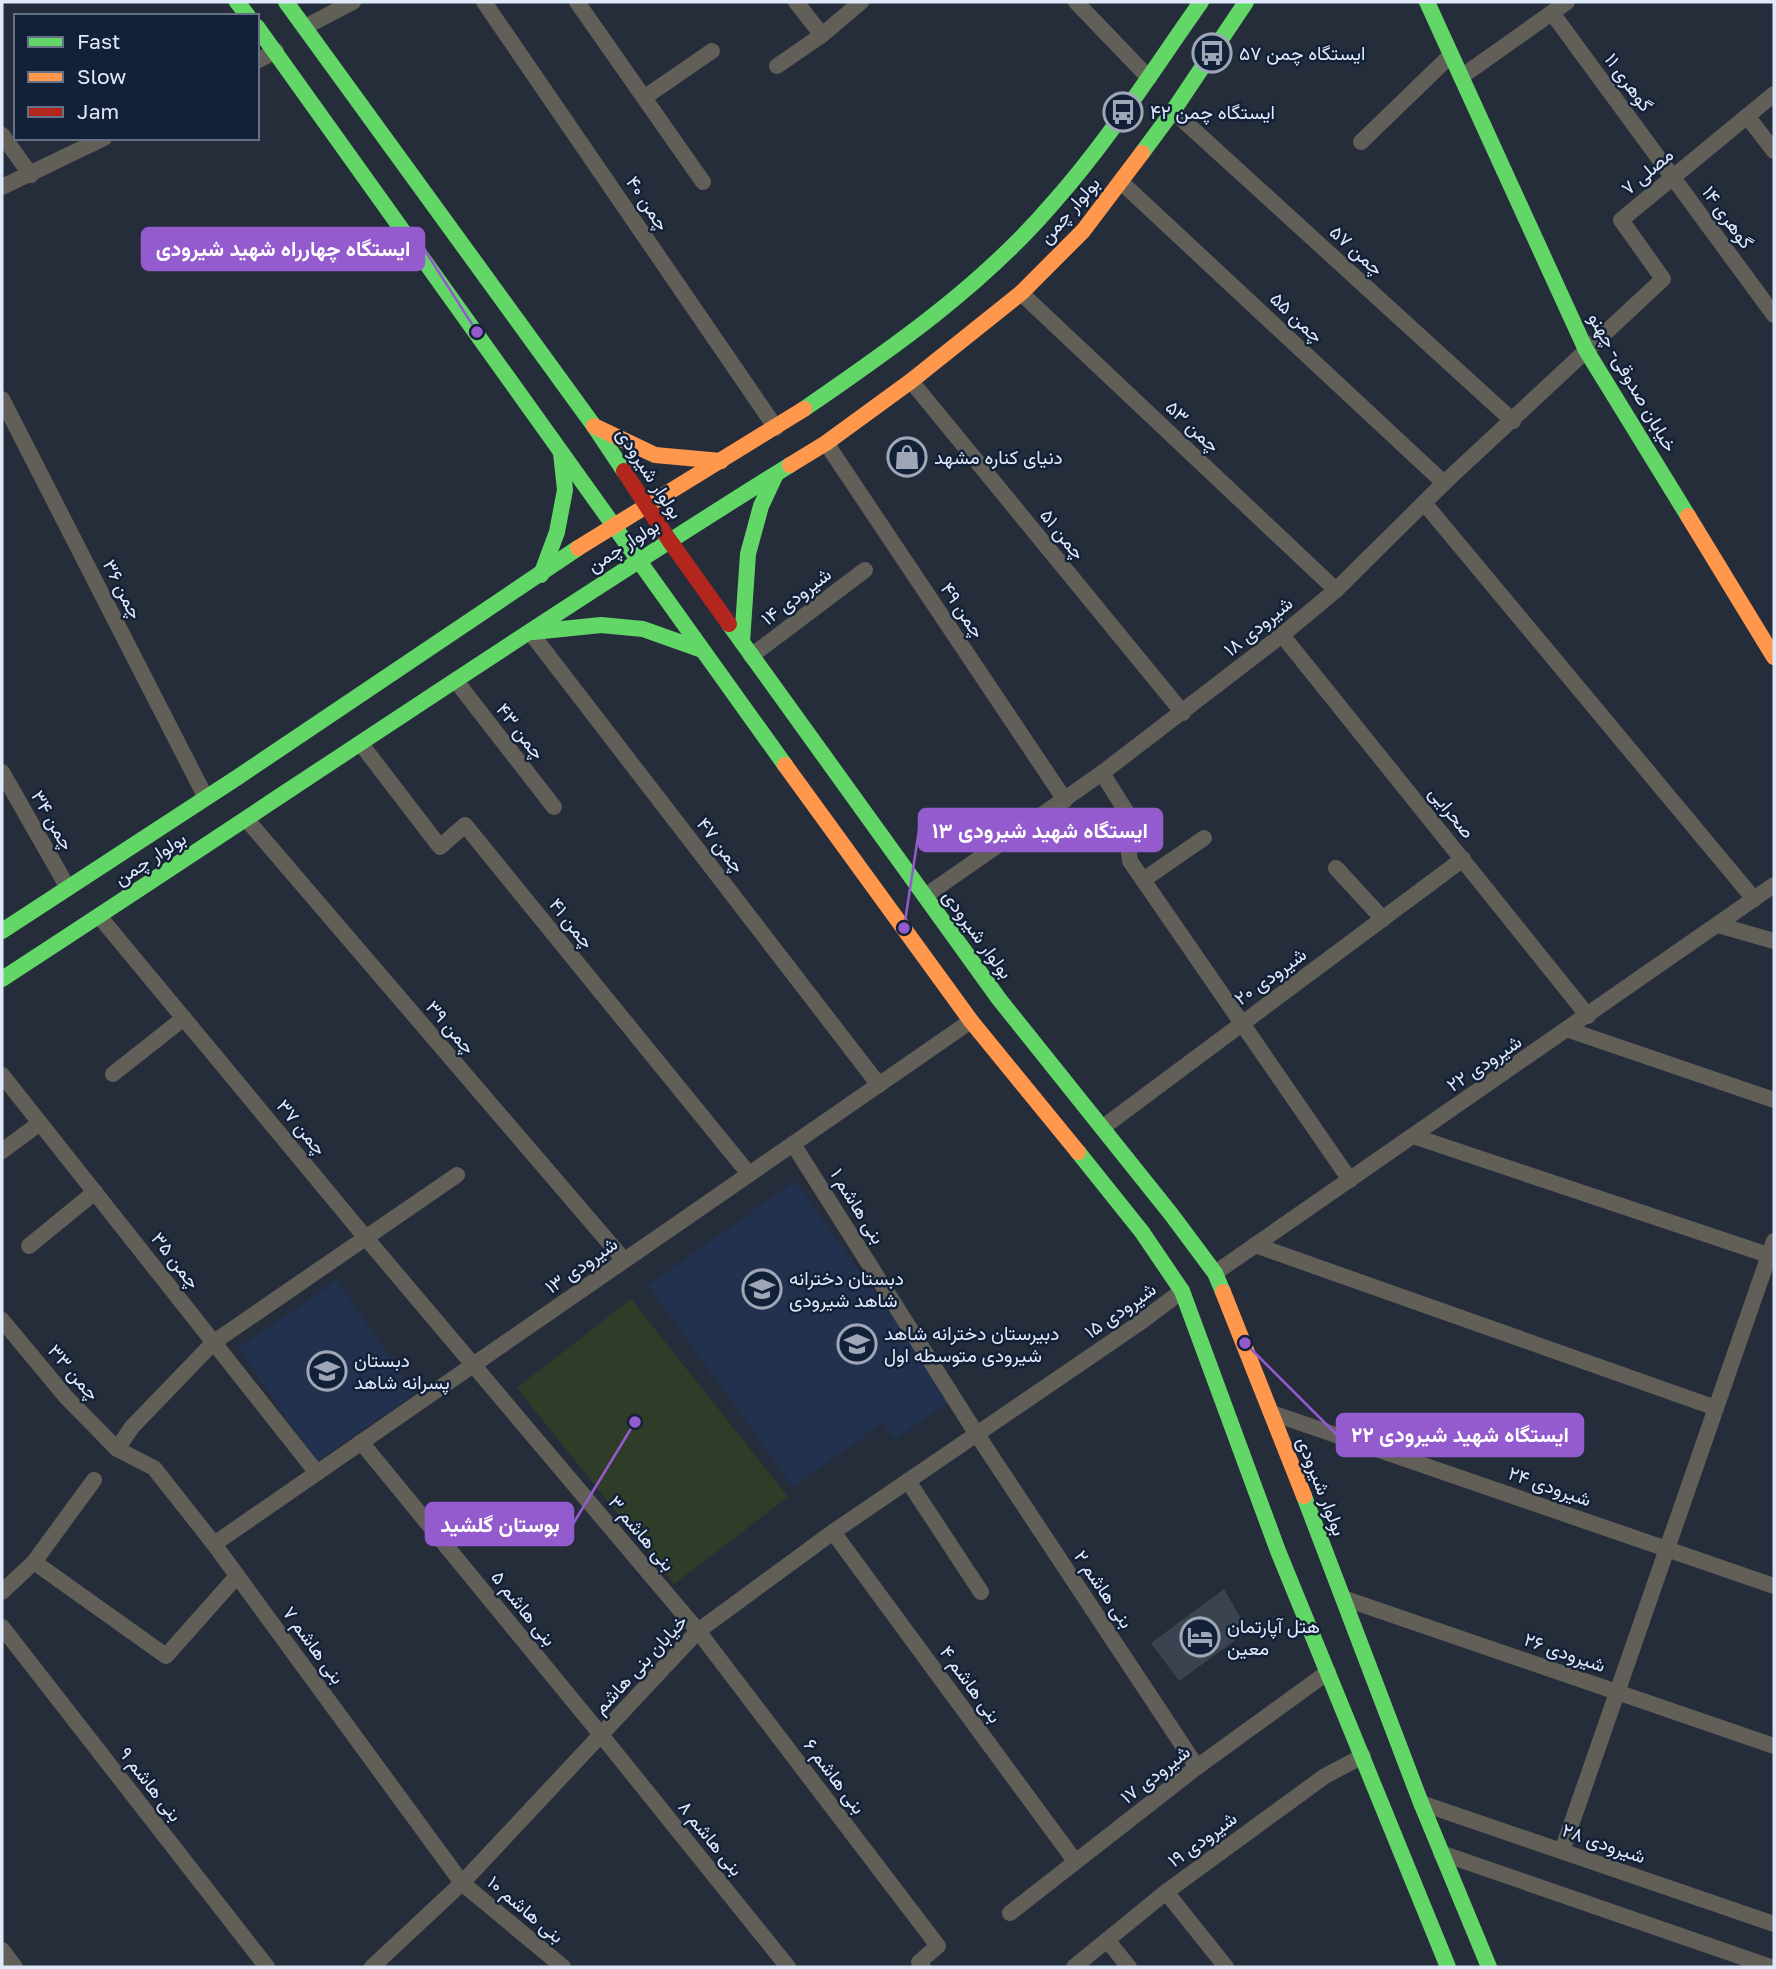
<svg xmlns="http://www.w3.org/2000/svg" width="1776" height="1969" font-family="'Golos Text',Vazirmatn,sans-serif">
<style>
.built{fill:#21314e}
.green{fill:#2f3d28}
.building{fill:#3b4351}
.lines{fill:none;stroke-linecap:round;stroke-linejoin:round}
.street{stroke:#615f58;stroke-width:16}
.fast{stroke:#63d668;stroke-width:16}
.slow{stroke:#ff974d;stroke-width:16}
.jam{stroke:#b3261e;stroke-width:16}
.labels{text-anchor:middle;stroke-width:5;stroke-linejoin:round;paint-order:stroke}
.poi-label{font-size:19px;fill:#e0e9fa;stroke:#132138;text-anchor:start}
.street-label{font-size:19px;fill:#e0e9fa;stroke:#132138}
.leader{fill:none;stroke:#945bce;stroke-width:2.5}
.callout-dot{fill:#945bce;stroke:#132138;stroke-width:2.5}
.callout{fill:#945bce;stroke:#945bce;stroke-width:2.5}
.callout-label{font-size:21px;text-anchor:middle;font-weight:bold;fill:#fff}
</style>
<rect width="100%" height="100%" fill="#252d3a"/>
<!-- built -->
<g class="built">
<path d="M795,1181L952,1399L895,1440L883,1423L793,1487L648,1285Z"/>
<path d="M337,1280L415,1394L316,1461L238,1348Z"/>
</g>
<!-- green -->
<path class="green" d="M631,1299L788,1497L674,1584L517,1388Z"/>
<!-- building -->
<path class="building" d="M1224,1589L1248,1631L1179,1681L1151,1643Z"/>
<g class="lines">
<!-- street -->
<g class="street">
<path d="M484,2L776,428"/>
<path d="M577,2L703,182"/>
<path d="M796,2L822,35"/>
<path d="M1076,2L1149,78"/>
<path d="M1552,13L1774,315"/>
<path d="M305,27L353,2"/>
<path d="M257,61L276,51"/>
<path d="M777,66L822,35L861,2"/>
<path d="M1461,77L1567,2"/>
<path d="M645,97L712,51"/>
<path d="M1173,111L1513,421"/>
<path d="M1747,116L1774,151"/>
<path d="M2,135L31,175"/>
<path d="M1361,142L1451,55"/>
<path d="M1121,182L1444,483"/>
<path d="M2,187L104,138"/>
<path d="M1021,293L1336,590"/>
<path d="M911,381L1183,713"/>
<path d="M2,399L206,798"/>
<path d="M826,443L1065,800"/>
<path d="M1425,504L1754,899"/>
<path d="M530,632L879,1085"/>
<path d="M1282,635L1588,1016"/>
<path d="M751,656L865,570"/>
<path d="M456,681L554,807"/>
<path d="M361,744L440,847L465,825L749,1174"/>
<path d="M2,772L68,888"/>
<path d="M1102,773L1136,827L1129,853L1130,861L1350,1180"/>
<path d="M247,820L624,1260"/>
<path d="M1336,868L1383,919"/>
<path d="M1143,880L1204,838"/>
<path d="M925,896L1102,773L1282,635L1336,590L1444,483L1663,279L1621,220L1774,94"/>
<path d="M99,916L366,1238L698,1631L938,1946L919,1962L923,1967"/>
<path d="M1718,925L1774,941"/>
<path d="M1569,1030L1774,1100"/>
<path d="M113,1074L184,1018"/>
<path d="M2,1075L317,1473"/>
<path d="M1102,1128L1463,859"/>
<path d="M1413,1136L1774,1257"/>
<path d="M793,1144L976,1433L1197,1767"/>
<path d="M2,1151L40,1123"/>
<path d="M1255,1245L1716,1408"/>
<path d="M29,1246L95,1192"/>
<path d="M1215,1273L1774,885"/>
<path d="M2,1320L66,1397L117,1449L154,1468L214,1544L462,1883L563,1967"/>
<path d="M1272,1413L1774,1586"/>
<path d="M361,1442L602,1736L788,1967"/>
<path d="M117,1449L132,1427L214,1342L457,1175"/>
<path d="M908,1481L981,1592"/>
<path d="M833,1532L1075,1861"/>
<path d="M214,1544L971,1021"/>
<path d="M34,1562L166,1656L237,1576"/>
<path d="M2,1592L34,1562L94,1480"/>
<path d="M1343,1598L1774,1746"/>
<path d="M2,1627L267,1967"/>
<path d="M1421,1803L1774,1924"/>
<path d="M1562,1851L1774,1241"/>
<path d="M1441,1853L1771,1967"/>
<path d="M1166,1892L1226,1967"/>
<path d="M1010,1913L1197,1767L1328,1672"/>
<path d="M1107,1940L1129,1967"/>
<path d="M2,1950L15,1967"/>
<path d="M372,1967L462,1883L698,1631L833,1532L1138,1324L1182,1291"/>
<path d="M1074,1967L1166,1892L1325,1776L1363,1756"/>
</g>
<!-- fast -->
<g class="fast">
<path d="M237,2L248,16"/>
<path d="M286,2L594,426L624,471"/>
<path d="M1427,2L1586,350L1688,516"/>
<path d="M257,27L785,765"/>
<path d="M1142,153L1173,111L1246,2"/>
<path d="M804,409C893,348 983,285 1053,203C1108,141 1153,70 1201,2"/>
<path d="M541,575L557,532L565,490L561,453"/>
<path d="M729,624L999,999L1171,1214L1215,1273L1223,1292"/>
<path d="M533,632L601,625L643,629L702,650"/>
<path d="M742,642L748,554L761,506L776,474"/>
<path d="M2,931L238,777L578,548"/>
<path d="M2,979C265,808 524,631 790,465"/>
<path d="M1078,1152L1142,1232L1182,1291L1278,1551L1448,1967"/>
<path d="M1304,1496L1421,1803L1489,1967"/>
</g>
<!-- slow -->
<g class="slow">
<path d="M594,426L655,455L721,461"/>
<path d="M790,465L826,443L911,381L1021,293L1083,231L1142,153"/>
<path d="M1688,516L1774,657"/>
<path d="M578,548L804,409"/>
<path d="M785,765L971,1021L1078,1152"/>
<path d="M1223,1292L1304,1496"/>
</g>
<!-- jam -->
<path class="jam" d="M624,471L669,540L729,624"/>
</g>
<!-- icons -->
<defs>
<g id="bus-ring" transform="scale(2.0125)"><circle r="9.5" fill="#132138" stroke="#9fa7b7" stroke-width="1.5"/><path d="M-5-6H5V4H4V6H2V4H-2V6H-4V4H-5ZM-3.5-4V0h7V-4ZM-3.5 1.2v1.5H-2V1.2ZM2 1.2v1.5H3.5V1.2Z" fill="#9fa7b7"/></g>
<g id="shop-ring" transform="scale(2.0125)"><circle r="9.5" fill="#132138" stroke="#9fa7b7" stroke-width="1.5"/><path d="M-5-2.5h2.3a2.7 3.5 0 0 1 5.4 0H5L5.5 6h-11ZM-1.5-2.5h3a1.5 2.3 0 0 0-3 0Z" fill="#9fa7b7"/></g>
<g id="school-ring" transform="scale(2.0125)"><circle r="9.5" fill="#132138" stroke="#9fa7b7" stroke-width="1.5"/><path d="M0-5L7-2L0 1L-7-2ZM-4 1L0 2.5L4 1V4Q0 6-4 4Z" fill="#9fa7b7"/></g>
<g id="hotel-ring" transform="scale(2.0125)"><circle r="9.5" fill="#132138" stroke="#9fa7b7" stroke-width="1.5"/><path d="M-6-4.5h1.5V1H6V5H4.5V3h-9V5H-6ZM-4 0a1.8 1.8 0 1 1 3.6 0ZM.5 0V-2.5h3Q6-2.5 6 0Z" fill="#9fa7b7"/></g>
</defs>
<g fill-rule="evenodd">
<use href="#bus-ring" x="1212" y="53"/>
<use href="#bus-ring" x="1123" y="112"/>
<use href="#shop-ring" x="907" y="457"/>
<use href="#school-ring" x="762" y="1289"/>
<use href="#school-ring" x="857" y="1344"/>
<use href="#school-ring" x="327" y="1371"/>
<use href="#hotel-ring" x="1200" y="1637"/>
</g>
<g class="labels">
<!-- poi labels -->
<g class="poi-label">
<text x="1239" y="60">ایستگاه چمن ۵۷</text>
<text x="1150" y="119">ایستگاه چمن ۴۲</text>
<text x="934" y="464">دنیای کناره مشهد</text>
<text x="789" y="1285">دبستان دخترانه<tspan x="789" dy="22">شاهد شیرودی</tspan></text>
<text x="884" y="1340">دبیرستان دخترانه شاهد<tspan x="884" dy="22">شیرودی متوسطه اول</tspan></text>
<text x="354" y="1367">دبستان<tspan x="354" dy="22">پسرانه شاهد</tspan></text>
<text x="1227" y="1633">هتل آپارتمان<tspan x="1227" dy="22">معین</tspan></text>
</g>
<!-- street labels -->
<g class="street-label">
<text transform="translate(1629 82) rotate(54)" y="7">گوهری ۱۱</text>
<text transform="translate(1647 171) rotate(-40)" y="7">مصلی ۷</text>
<text transform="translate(648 203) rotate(56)" y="7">چمن ۴۰</text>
<text transform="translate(1069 210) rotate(-49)" y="7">بولوار چمن</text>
<text transform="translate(1728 217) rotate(54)" y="7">گوهری ۱۴</text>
<text transform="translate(1357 250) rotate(42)" y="7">چمن ۵۷</text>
<text transform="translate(1297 317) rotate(43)" y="7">چمن ۵۵</text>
<text transform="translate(1633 382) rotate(60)" y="7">خیابان صدوقی- چهنو</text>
<text transform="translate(1193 426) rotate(43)" y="7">چمن ۵۳</text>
<text transform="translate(650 473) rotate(57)" y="7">بولوار شیرودی</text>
<text transform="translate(1063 534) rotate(51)" y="7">چمن ۵۱</text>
<text transform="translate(623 545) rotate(-33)" y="7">بولوار چمن</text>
<text transform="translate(123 589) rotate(63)" y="7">چمن ۳۶</text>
<text transform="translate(796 596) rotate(-37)" y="7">شیرودی ۱۴</text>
<text transform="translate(963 610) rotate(56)" y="7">چمن ۴۹</text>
<text transform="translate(1258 626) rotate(-39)" y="7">شیرودی ۱۸</text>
<text transform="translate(521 731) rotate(52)" y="7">چمن ۴۳</text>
<text transform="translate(1452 812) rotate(51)" y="7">صحرایی</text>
<text transform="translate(53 820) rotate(60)" y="7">چمن ۳۴</text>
<text transform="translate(721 845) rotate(52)" y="7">چمن ۴۷</text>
<text transform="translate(150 858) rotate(-33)" y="7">بولوار چمن</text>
<text transform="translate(572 923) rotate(51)" y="7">چمن ۴۱</text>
<text transform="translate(978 934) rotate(54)" y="7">بولوار شیرودی</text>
<text transform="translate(1270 976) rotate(-36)" y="7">شیرودی ۲۰</text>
<text transform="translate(451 1027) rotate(49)" y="7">چمن ۳۹</text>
<text transform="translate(1484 1063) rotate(-34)" y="7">شیرودی ۲۲</text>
<text transform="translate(302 1127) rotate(50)" y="7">چمن ۳۷</text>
<text transform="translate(858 1206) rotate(58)" y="7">بنی هاشم ۱</text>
<text transform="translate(176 1260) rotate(52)" y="7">چمن ۳۵</text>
<text transform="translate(581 1265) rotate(-35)" y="7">شیرودی ۱۳</text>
<text transform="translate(1120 1310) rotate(-35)" y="7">شیرودی ۱۵</text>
<text transform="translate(74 1372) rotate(49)" y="7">چمن ۳۳</text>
<text transform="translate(1322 1486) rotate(69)" y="7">بولوار شیرودی</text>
<text transform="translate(1550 1486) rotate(19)" y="7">شیرودی ۲۴</text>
<text transform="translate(642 1533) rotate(50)" y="7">بنی هاشم ۳</text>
<text transform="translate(1104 1589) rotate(56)" y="7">بنی هاشم ۲</text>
<text transform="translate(524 1608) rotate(51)" y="7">بنی هاشم ۵</text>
<text transform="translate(314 1645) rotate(54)" y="7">بنی هاشم ۷</text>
<text transform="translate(1565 1652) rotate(19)" y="7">شیرودی ۲۶</text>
<text transform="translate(640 1664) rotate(-47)" y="7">خیابان بنی هاشم</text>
<text transform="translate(971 1684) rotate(54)" y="7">بنی هاشم ۴</text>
<text transform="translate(1155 1774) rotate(-38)" y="7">شیرودی ۱۷</text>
<text transform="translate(835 1776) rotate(53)" y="7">بنی هاشم ۶</text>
<text transform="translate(151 1784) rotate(52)" y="7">بنی هاشم ۹</text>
<text transform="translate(711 1838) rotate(51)" y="7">بنی هاشم ۸</text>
<text transform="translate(1202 1839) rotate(-36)" y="7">شیرودی ۱۹</text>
<text transform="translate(1604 1843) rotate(19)" y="7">شیرودی ۲۸</text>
<text transform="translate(526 1909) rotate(40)" y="7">بنی هاشم ۱۰</text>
</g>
</g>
<!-- callouts -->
<path class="leader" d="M477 332L424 249M904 928L919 830M1245 1343L1337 1435M635 1422L573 1524"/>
<g class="callout-dot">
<circle cx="477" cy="332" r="7"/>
<circle cx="904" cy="928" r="7"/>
<circle cx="1245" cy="1343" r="7"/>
<circle cx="635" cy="1422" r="7"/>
</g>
<g class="callout">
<rect x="142" y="228" width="282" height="42" rx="7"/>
<rect x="919" y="809" width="243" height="42" rx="7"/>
<rect x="1337" y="1414" width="246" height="42" rx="7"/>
<rect x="426" y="1503" width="147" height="42" rx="7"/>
</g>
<g class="callout-label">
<text x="283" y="256">ایستگاه چهارراه شهید شیرودی</text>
<text x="1040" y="838">ایستگاه شهید شیرودی ۱۳</text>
<text x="1460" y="1442">ایستگاه شهید شیرودی ۲۲</text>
<text x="500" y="1532">بوستان گلشید</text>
</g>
<!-- border -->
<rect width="1776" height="1969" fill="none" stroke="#e0e9fa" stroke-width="7"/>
<!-- legend -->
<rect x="14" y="14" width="245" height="126" fill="#132138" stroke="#657186" stroke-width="2"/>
<rect x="28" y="37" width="35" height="10" fill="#63d668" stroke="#657186" stroke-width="2"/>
<text x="77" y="49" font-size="21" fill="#e0e9fa">Fast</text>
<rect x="28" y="72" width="35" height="10" fill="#ff974d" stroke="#657186" stroke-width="2"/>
<text x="77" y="84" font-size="21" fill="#e0e9fa">Slow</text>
<rect x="28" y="107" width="35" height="10" fill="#b3261e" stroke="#657186" stroke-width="2"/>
<text x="77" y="119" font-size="21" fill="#e0e9fa">Jam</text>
</svg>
